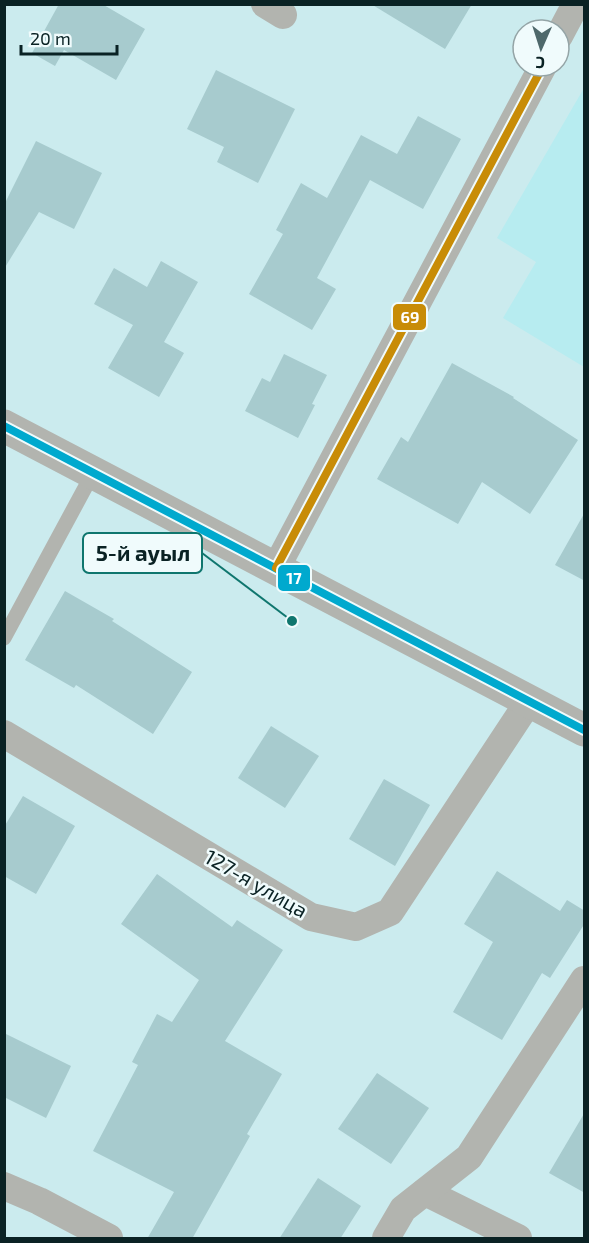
<svg xmlns="http://www.w3.org/2000/svg" width="589" height="1243" font-family="'Exo 2',sans-serif">
<style>
.built{fill:#b7ecf0}
.building{fill:#a7cbce}
.lines{fill:none;stroke-linecap:round;stroke-linejoin:round}
.service{stroke:#b2b4af;stroke-width:15}
.minor{stroke:#b2b4af;stroke-width:28}
.tertiary{stroke:#b2b4af;stroke-width:33}
.bus-1-casing{stroke:#f0fbfc;stroke-width:12}
.bus-2-casing{stroke:#f0fbfc;stroke-width:12}
.bus-1{stroke:#00a9ce;stroke-width:8}
.bus-2{stroke:#c88c07;stroke-width:8}
.labels{text-anchor:middle;stroke-width:5;stroke-linejoin:round;paint-order:stroke}
.street-label{font-size:21px;fill:#0a2224;stroke:#f0fbfc}
.leader{fill:none;stroke:#0f766e;stroke-width:2}
.callout-dot{fill:#0f766e;stroke:#f0fbfc;stroke-width:2}
.callout{fill:#f0fbfc;stroke:#0f766e;stroke-width:2}
.callout-label{font-size:22px;text-anchor:middle;font-weight:bold;fill:#0a2224}
.line-badge{stroke:#f0fbfc;stroke-width:2}
.badge-label{font-size:16px;text-anchor:middle;font-weight:bold;fill:#fff}
</style>
<rect width="100%" height="100%" fill="#cbebee"/>
<!-- built -->
<path class="built" d="M584,88V367L503,318L536,262L497,238Z"/>
<!-- building -->
<g class="building">
<path d="M59,4H102L145,29L116,80L64,50L55,66L32,53Z"/>
<path d="M371,4H472L445,49Z"/>
<path d="M216,70L295,109L258,183L217,162L224,147L187,129Z"/>
<path d="M418,116L461,139L423,209L370,180L317,278L336,289L312,330L249,294L283,234L276,230L301,183L327,198L361,135L397,154Z"/>
<path d="M36,141L102,173L74,229L39,212L4,269V205Z"/>
<path d="M161,261L198,282L164,342L184,353L159,397L108,368L133,325L94,304L114,268L147,287Z"/>
<path d="M284,354L327,375L312,404L315,405L298,438L245,411L262,378L270,382Z"/>
<path d="M452,363L514,397L513,398L578,440L530,514L482,482L458,524L377,479L401,437L408,442Z"/>
<path d="M585,512V581L555,565Z"/>
<path d="M65,591L114,619L112,621L192,672L153,734L76,685L74,688L25,660Z"/>
<path d="M271,726L319,756L285,808L238,778Z"/>
<path d="M384,779L430,805L395,866L349,839Z"/>
<path d="M23,796L75,826L36,894L4,876V827Z"/>
<path d="M497,871L560,911L567,900L585,911V923L550,978L542,973L502,1040L453,1012L493,942L464,924Z"/>
<path d="M157,874L232,927L237,920L283,950L225,1041L282,1074L247,1134L250,1136L192,1239H147L174,1192L93,1151L138,1065L132,1062L157,1014L172,1022L199,980L121,924Z"/>
<path d="M4,1033L71,1066L46,1118L4,1097Z"/>
<path d="M377,1073L429,1108L391,1164L338,1129Z"/>
<path d="M585,1112V1193L549,1173Z"/>
<path d="M318,1178L361,1206L340,1239H279Z"/>
</g>
<g class="lines">
<!-- service -->
<path class="service" d="M4,638L93,473"/>
<!-- minor -->
<g class="minor">
<path d="M265,4L283,15"/>
<path d="M559,36L576,4"/>
<path d="M276,568L543,66"/>
<path d="M4,734L311,917L356,927L390,912L529,701"/>
<path d="M4,1186L39,1201L109,1238"/>
<path d="M425,1192L518,1238"/>
<path d="M386,1238L403,1209L469,1157L584,980"/>
</g>
<!-- tertiary -->
<path class="tertiary" d="M4,426L584,730"/>
<!-- bus-1 casing -->
<g class="bus-1-casing">
<path id="bus-1" d="M4,426L584,730"/>
</g>
<!-- bus-2 casing -->
<g class="bus-2-casing">
<path id="bus-2" d="M276,568L543,66"/>
</g>
<!-- bus-1 -->
<use href="#bus-1" class="bus-1"/>
<!-- bus-2 -->
<use href="#bus-2" class="bus-2"/>
</g>
<g class="labels">
<!-- street labels -->
<g class="street-label">
<text transform="translate(256 884) rotate(30)" y="7">127-я улица</text>
</g>
</g>
<!-- callouts -->
<path class="leader" d="M292 621L202 553"/>
<circle class="callout-dot" cx="292" cy="621" r="6"/>
<rect class="callout" x="83" y="533" width="119" height="40" rx="6"/>
<g class="callout-label">
<text x="143" y="561">5-й ауыл</text>
</g>
<g class="line-badge">
<rect x="392" y="303" width="35" height="28" rx="6" fill="#c88c07"/>
<rect x="277" y="564" width="34" height="28" rx="6" fill="#00a9ce"/>
</g>
<g class="badge-label">
<text x="410" y="323">69</text>
<text x="294" y="584">17</text>
</g>
<!-- border -->
<rect width="589" height="1243" fill="none" stroke="#0a2224" stroke-width="12"/>
<!-- north arrow -->
<g transform="translate(541 48) rotate(183)"><circle r="28" fill="#f0fbfc" stroke="#94a4a6" stroke-width="1.5"/>
<path d="M0-4.5L10 22L0 15L-10 22Z" fill="#4e686b"/>
<text y="-9" font-size="16" font-weight="bold" text-anchor="middle" fill="#0a2224">С</text>
</g>
<!-- scale -->
<path d="M21 45v9h96v-9" fill="none" stroke="#0a2224" stroke-width="3"/>
<text x="30" y="45" font-size="18" fill="#0a2224" stroke="#f0fbfc" stroke-width="4.5" paint-order="stroke">20 m</text>
</svg>
